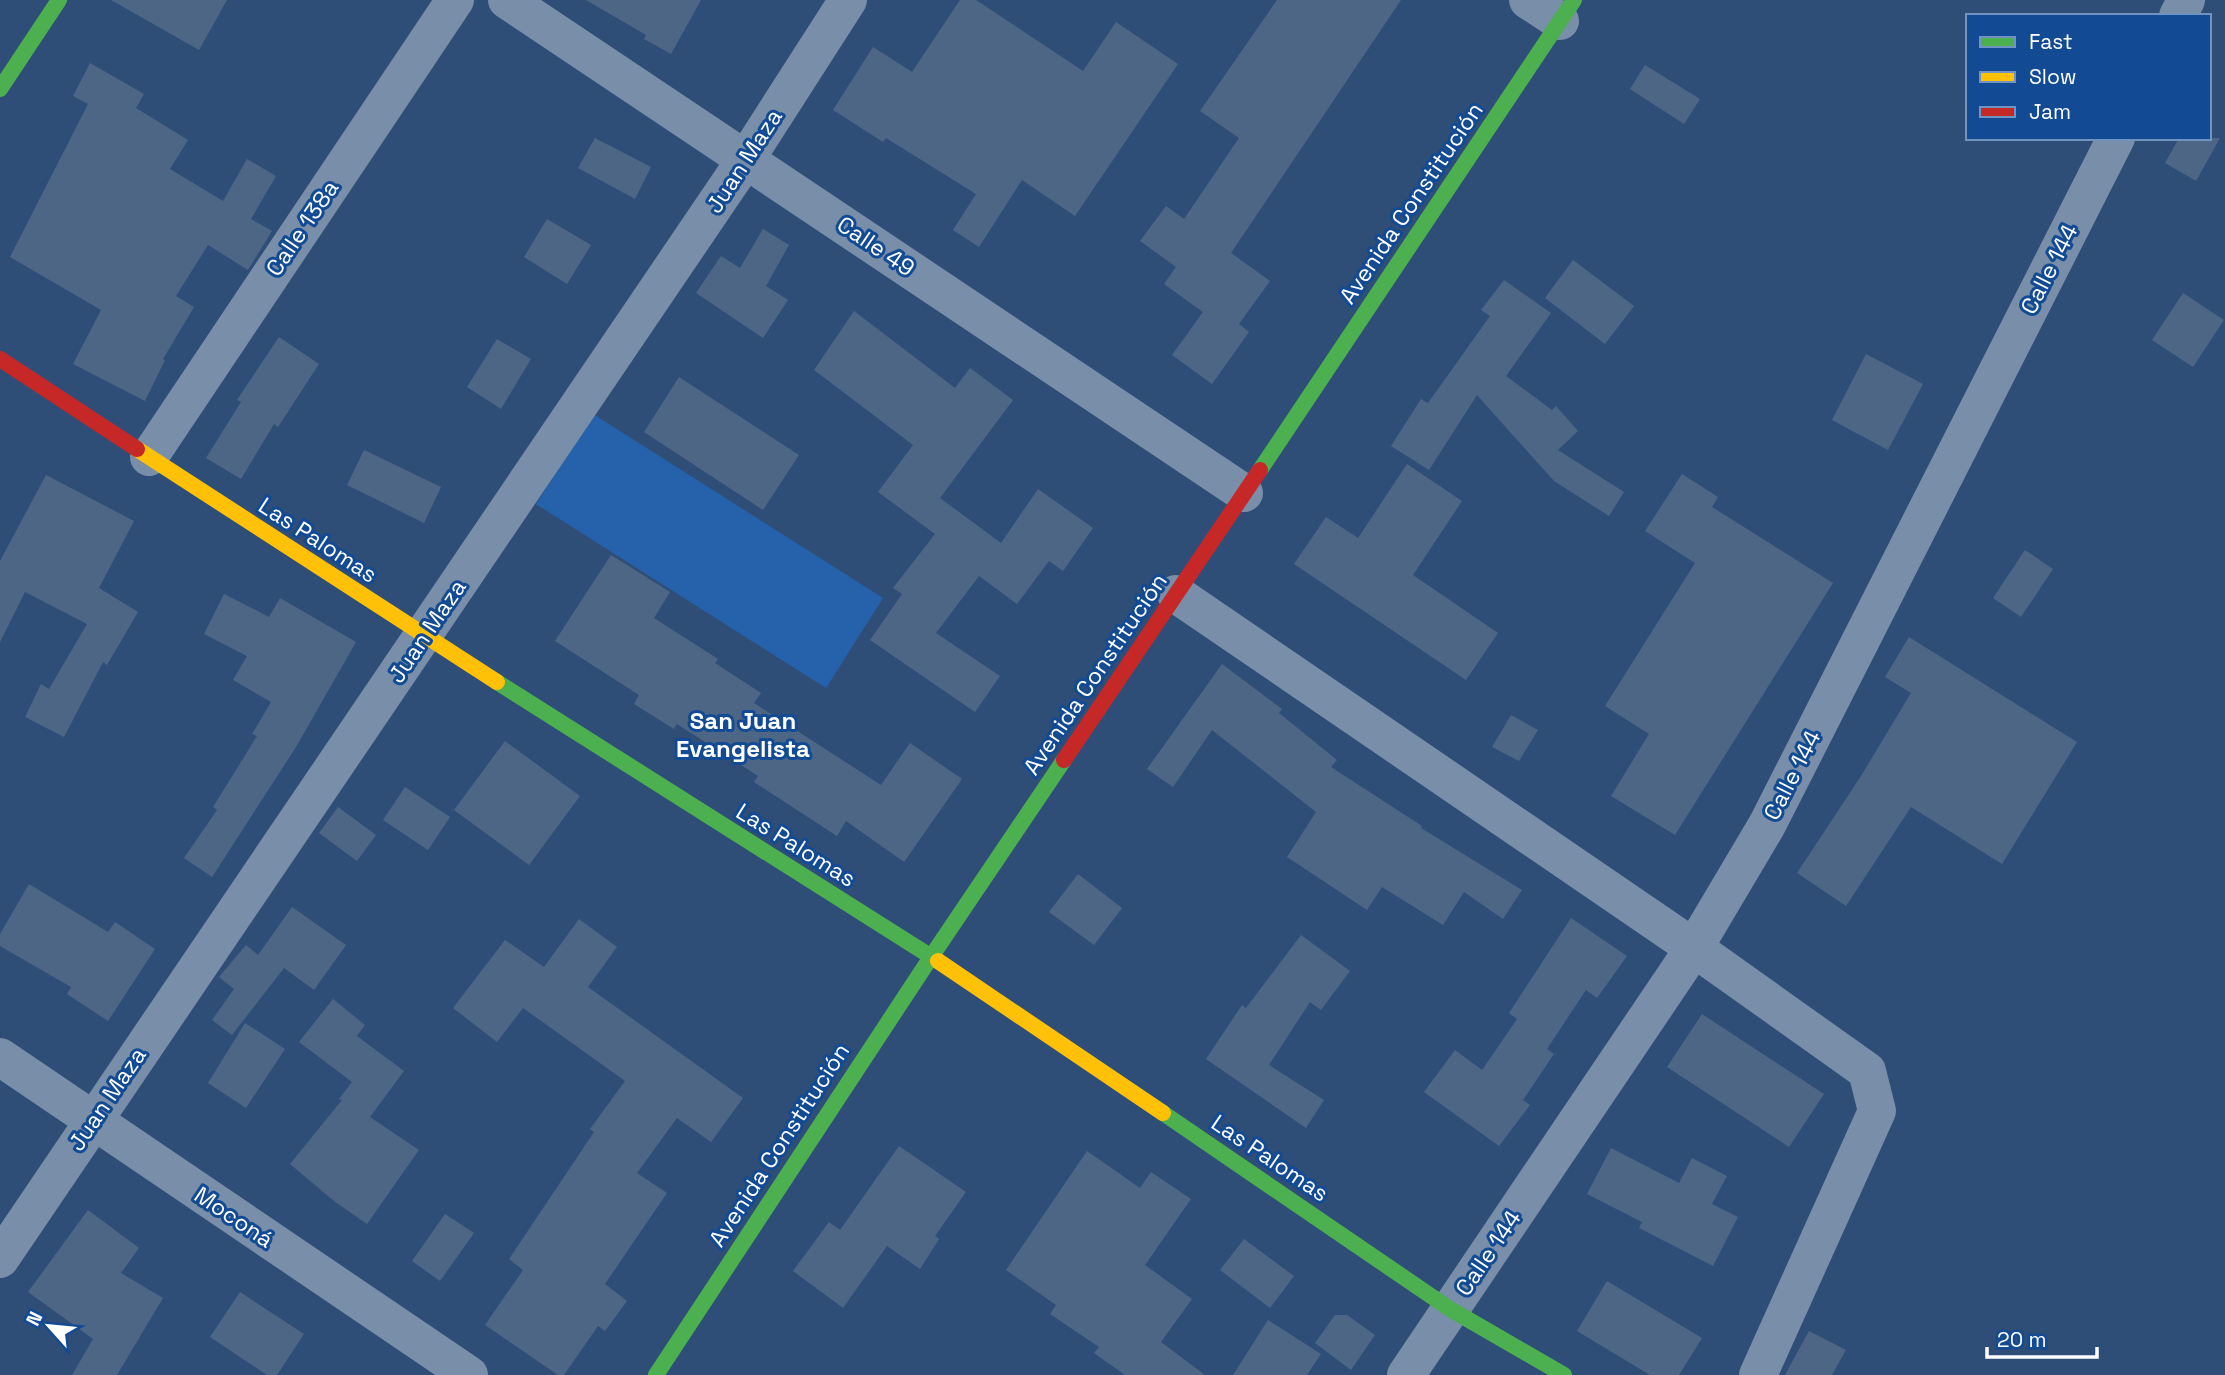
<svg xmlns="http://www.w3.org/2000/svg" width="2225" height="1375" font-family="'Space Grotesk',sans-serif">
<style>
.green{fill:#2562ab}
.building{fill:#4d6686}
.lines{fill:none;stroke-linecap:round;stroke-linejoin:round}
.street{stroke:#788ea9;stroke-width:38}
.fast{stroke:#4caf50;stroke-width:16}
.slow{stroke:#ffc107;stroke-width:16}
.jam{stroke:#c62828;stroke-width:16}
.labels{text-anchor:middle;stroke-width:6;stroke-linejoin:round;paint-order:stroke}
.street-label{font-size:23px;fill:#fff;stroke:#124b94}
.neighbourhood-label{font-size:24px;font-weight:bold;fill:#fff;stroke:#124b94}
</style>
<rect width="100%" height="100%" fill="#2f4e77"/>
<!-- green -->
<path class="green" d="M593,414L883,598L826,688L536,504Z"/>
<!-- building -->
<g class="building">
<path d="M111,0H227L199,50Z"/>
<path d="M586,0H701L671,54L644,39L646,35Z"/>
<path d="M960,0H976L1083,71L1116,22L1178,64L1075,216L1022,180L979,247L953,230L976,194L886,138L883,142L833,110L873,47L912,72Z"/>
<path d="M1277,0H1401L1231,253L1270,281L1239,324L1249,332L1212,384L1172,355L1203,312L1164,284L1176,267L1140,241L1166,206L1184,219L1239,138L1200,111Z"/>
<path d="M90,63L144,94L136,108L188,140L170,169L223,201L247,159L276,176L251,219L272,231L248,270L208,245L176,296L194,307L163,359L165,360L145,401L73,364L101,310L10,257L88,104L73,96Z"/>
<path d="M1645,65L1700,99L1684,124L1630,89Z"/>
<path d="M595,138L651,167L635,199L578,168Z"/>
<path d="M2179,138H2220L2196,181L2165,163Z"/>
<path d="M547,219L591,245L567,284L524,257Z"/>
<path d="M763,229L789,245L766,286L788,300L763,338L696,293L721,256L740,268Z"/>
<path d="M1573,260L1634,306L1605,344L1545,298Z"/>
<path d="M1504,280L1551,313L1506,376L1552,410L1556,406L1578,431L1558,450L1624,492L1609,516L1554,481L1477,395L1429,470L1391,446L1421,399L1428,403L1490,316L1481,310Z"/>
<path d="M2183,293L2224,320L2193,367L2152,340Z"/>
<path d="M854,311L955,388L970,368L1013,400L940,498L1001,543L1038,489L1093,528L1063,571L1049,561L1017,604L979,576L936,633L1000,676L975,712L870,640L902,594L893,588L935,534L878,492L913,445L814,370Z"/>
<path d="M279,337L319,364L278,427L274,424L241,479L206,458L241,402L237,400Z"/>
<path d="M497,339L531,359L501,409L467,387Z"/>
<path d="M1866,354L1923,384L1888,450L1832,420Z"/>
<path d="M679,377L799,455L763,510L644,432Z"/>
<path d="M364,450L441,487L424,523L347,485Z"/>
<path d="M1407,464L1462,501L1413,575L1498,633L1466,680L1294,564L1326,517L1358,538Z"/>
<path d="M1682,474L1718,497L1712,507L1833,583L1675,835L1611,796L1649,734L1605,706L1695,563L1645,531Z"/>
<path d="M46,475L134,521L99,588L138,612L107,665L103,662L64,737L25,717L41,684L49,689L87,624L25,592L0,642V561Z"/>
<path d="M2025,550L2053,569L2021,617L1993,598Z"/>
<path d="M611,555L670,592L654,618L718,659L715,663L761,693L754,703L881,785L910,743L962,779L904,862L846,821L837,836L754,782L758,776L677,724L674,729L634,704L639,695L555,641Z"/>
<path d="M224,594L269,617L280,598L356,642L296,747L212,877L184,858L217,810L213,807L257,736L252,734L271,702L233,680L247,656L204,634Z"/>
<path d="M1909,637L2077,742L2002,864L1911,807L1846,906L1797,873L1861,776L1911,693L1885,677Z"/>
<path d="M1222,664L1282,709L1279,713L1337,760L1331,767L1422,826L1421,828L1522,890L1503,919L1464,892L1443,925L1382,887L1367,910L1287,857L1316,812L1212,730L1173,787L1147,769Z"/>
<path d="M1511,715L1538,730L1519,761L1492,747Z"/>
<path d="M505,741L580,796L529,865L454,810Z"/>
<path d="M405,787L450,817L428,850L383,820Z"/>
<path d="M338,807L376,835L357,861L319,833Z"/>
<path d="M1078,874L1122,908L1094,945L1049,912Z"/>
<path d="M29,884L108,932L115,922L155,949L108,1021L67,994L71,987L0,946V934Z"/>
<path d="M292,907L346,945L314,990L284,968L232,1035L212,1020L234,989L219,977L246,945L258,955Z"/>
<path d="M1571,918L1627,956L1597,998L1586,990L1547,1049L1554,1054L1523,1100L1530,1105L1499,1146L1424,1092L1455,1050L1482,1070L1517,1019L1509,1013Z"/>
<path d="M579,919L617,947L588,987L743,1098L711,1142L677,1118L637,1173L667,1193L605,1284L627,1301L605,1331L598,1326L564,1375H558L485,1325L523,1270L509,1259L594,1132L590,1129L625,1081L523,1008L497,1042L453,1008L505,940L544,967Z"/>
<path d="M1301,935L1350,971L1321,1010L1310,1002L1269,1065L1324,1100L1306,1128L1206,1059L1242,1005L1246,1008Z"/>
<path d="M333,999L365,1025L357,1036L404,1071L370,1117L419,1150L367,1224L334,1201L290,1164L342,1100L339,1099L352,1082L299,1042Z"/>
<path d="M1702,1014L1824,1094L1789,1147L1667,1067Z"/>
<path d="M245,1023L285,1049L246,1108L208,1083Z"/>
<path d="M899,1146L966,1192L935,1236L939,1239L920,1269L887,1246L843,1308L793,1271L829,1222L840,1230Z"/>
<path d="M1611,1148L1679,1183L1692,1158L1727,1176L1712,1204L1738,1217L1713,1266L1639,1228L1642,1222L1587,1194Z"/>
<path d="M1087,1151L1140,1188L1151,1172L1191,1199L1145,1265L1192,1299L1161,1342L1205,1375H1125L1094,1353L1099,1347L1050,1314L1056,1305L1006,1270Z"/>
<path d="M88,1210L139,1248L121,1273L163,1298L117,1375H72L93,1339L28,1292Z"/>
<path d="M445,1214L474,1233L440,1281L412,1261Z"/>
<path d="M1244,1239L1294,1276L1270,1308L1220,1270Z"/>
<path d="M1607,1281L1702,1338L1679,1375H1650L1577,1331Z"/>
<path d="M240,1292L304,1334L277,1375H267L210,1337Z"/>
<path d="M1335,1315H1347L1375,1335L1351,1370L1315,1343Z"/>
<path d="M1268,1320L1321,1354L1307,1375H1233Z"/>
<path d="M1809,1331L1846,1350L1832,1375H1785Z"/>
</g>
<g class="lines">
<!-- street -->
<g class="street">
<path d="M507,0L1244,493"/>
<path d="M1528,0L1560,21"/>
<path d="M2178,16L2186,0"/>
<path d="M149,457L455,0"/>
<path d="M1176,594L1694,948L1867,1071L1877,1111L1758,1375"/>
<path d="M0,1057L469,1375"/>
<path d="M0,1259L746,159L848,0"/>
<path d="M1406,1375L1694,948L1767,825L2116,138"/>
</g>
<!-- fast -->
<g class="fast">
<path d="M0,89L59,0"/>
<path d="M1260,470L1574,0"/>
<path d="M497,682L938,961"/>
<path d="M1163,1113L1450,1309L1564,1375"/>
<path d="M656,1375L931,957L1064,760"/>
</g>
<!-- slow -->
<g class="slow">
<path d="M137,449L497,682"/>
<path d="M938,961L1163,1113"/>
</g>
<!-- jam -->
<g class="jam">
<path d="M0,359L137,449"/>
<path d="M1064,760L1260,470"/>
</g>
</g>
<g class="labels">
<!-- street labels -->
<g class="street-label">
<text transform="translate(744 161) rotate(-57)" y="8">Juan Maza</text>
<text transform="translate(1411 203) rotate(-56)" y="8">Avenida Constitución</text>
<text transform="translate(302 228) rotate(-56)" y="8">Calle 138a</text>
<text transform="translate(876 246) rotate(34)" y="8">Calle 49</text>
<text transform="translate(2049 269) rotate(-63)" y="8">Calle 144</text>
<text transform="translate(318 540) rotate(33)" y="8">Las Palomas</text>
<text transform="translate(427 631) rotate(-56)" y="8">Juan Maza</text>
<text transform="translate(1095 674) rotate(-56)" y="8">Avenida Constitución</text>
<text transform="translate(1792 775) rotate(-63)" y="8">Calle 144</text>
<text transform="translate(796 845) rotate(32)" y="8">Las Palomas</text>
<text transform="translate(107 1099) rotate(-56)" y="8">Juan Maza</text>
<text transform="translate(779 1145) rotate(-57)" y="8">Avenida Constitución</text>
<text transform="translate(1270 1158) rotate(34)" y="8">Las Palomas</text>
<text transform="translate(234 1217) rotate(34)" y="8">Moconá</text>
<text transform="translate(1488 1253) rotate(-56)" y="8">Calle 144</text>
</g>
<!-- neighbourhood labels -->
<g class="neighbourhood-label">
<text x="743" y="729">San Juan<tspan x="743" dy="28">Evangelista</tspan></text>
</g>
</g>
<!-- legend -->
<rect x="1966" y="14" width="245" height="126" fill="#124b94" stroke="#7193bf" stroke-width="2"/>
<rect x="1980" y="37" width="35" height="10" fill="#4caf50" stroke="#7193bf" stroke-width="2"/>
<text x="2029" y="49" font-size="21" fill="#ffffff">Fast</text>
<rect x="1980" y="72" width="35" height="10" fill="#ffc107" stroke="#7193bf" stroke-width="2"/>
<text x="2029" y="84" font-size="21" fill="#ffffff">Slow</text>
<rect x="1980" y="107" width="35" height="10" fill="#c62828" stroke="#7193bf" stroke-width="2"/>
<text x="2029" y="119" font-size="21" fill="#ffffff">Jam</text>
<!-- north arrow -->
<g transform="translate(49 1326) rotate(297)" stroke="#124b94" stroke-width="5" paint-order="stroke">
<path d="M0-5L12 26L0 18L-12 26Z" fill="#ffffff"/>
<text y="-10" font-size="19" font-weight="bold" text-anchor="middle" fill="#ffffff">N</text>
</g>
<!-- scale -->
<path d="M1987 1347v10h110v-10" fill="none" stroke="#ffffff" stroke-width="3.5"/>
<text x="1997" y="1347" font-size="21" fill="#ffffff" stroke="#124b94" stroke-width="5" paint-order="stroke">20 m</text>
</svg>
